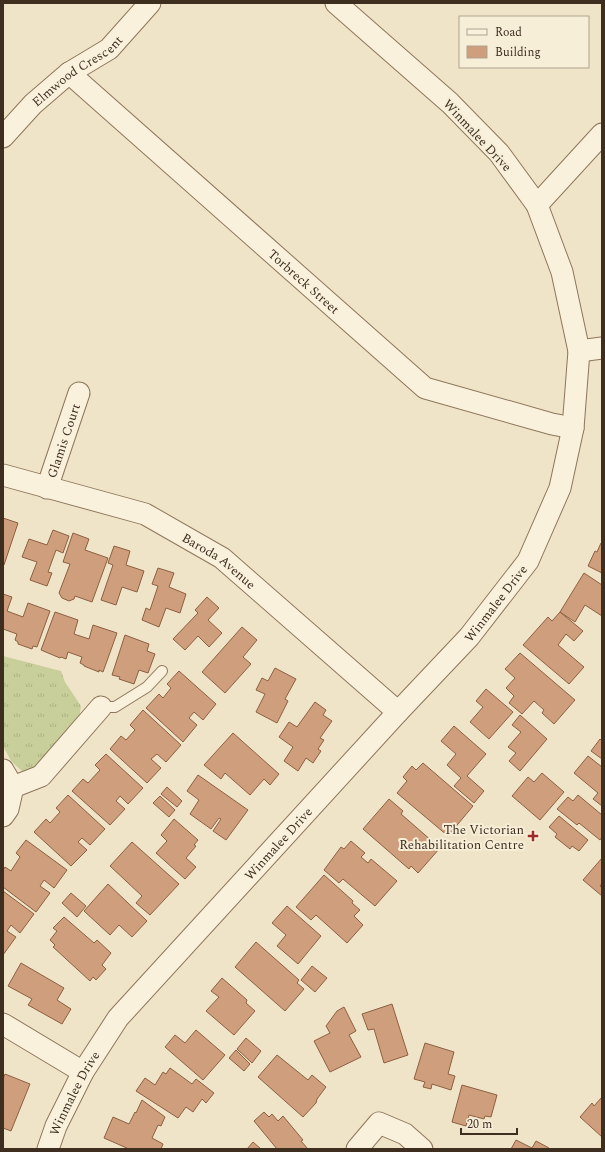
<svg xmlns="http://www.w3.org/2000/svg" width="605" height="1152" font-family="Spectral,serif">
<style>
.grass{fill:url(#grass-tufts)}
.building{fill:#cf9f7d;stroke:#8d5f41}
.lines{fill:none;stroke-linecap:round;stroke-linejoin:round}
.service-casing{stroke:#8d765c;stroke-width:12}
.minor-casing{stroke:#8d765c;stroke-width:23}
.service{stroke:#faf1dc;stroke-width:10}
.minor{stroke:#faf1dc;stroke-width:21}
.poi-dot{fill:#9e2a2b;stroke:#f7eed8;stroke-width:1.5}
.labels{text-anchor:middle;stroke-width:4;stroke-linejoin:round;paint-order:stroke}
.street-label{font-size:13px;fill:#3d2e20;stroke:#f7eed8}
.poi-label{font-size:13px;fill:#3d2e20;stroke:#f7eed8;text-anchor:end}
</style>
<defs>
<pattern id="grass-tufts" width="24" height="20" patternUnits="userSpaceOnUse"><rect width="24" height="20" fill="#c9cf9b"/><path d="M3 7l-1-3M5 7V3M7 7l1-3M15 17l-1-3M17 17v-4M19 17l1-3" fill="none" stroke="#aeb285"/></pattern>
</defs>
<rect width="100%" height="100%" fill="#f0e4c8"/>
<!-- grass -->
<path class="grass" d="M3,656L61,671L65,682L81,706L79,719L36,769L24,773L11,761L3,746Z"/>
<!-- building -->
<g class="building">
<path d="M3,518L18,523L4,565H3Z"/>
<path d="M53,530L69,536L63,553L56,550L48,572L52,573L47,586L30,580L37,562L22,557L29,539L47,545Z"/>
<path d="M73,533L89,539L85,550L108,558L92,602L75,596L74,599L69,601L62,598L59,593L70,564L63,562Z"/>
<path d="M601,543L602,544V573L588,566L595,551L597,552Z"/>
<path d="M114,546L130,551L126,565L144,571L137,592L122,587L116,605L101,600L113,565L108,563Z"/>
<path d="M158,568L174,573L169,587L186,594L180,613L166,608L159,627L142,620L146,608L150,610L158,586L152,584Z"/>
<path d="M584,573L602,585V616L585,605L575,622L560,612Z"/>
<path d="M3,594L12,597L7,611L23,617L28,603L50,611L37,647L33,646L32,649L18,644V642L15,640L17,634L3,629Z"/>
<path d="M207,597L219,608L208,620L222,633L209,647L198,636L185,650L173,639L198,613L195,610Z"/>
<path d="M55,612L78,620L74,634L89,639L93,625L117,633L103,672L99,670V672L84,666V665L80,663L82,657L68,652L66,659L61,657L60,658L41,650Z"/>
<path d="M560,612L583,631L574,641L566,634L558,645L584,667L569,684L523,645L548,617L552,621Z"/>
<path d="M242,627L257,640L243,657L251,664L225,693L202,672Z"/>
<path d="M125,635L149,644L147,651L155,654L148,673L139,670L134,684L119,679L120,677L112,675Z"/>
<path d="M520,653L575,700L554,724L542,713L544,710L534,701L522,714L509,703L514,696L506,688L515,678L505,669Z"/>
<path d="M275,668L296,679L285,699L288,701L277,723L256,712L265,694L256,690L262,678L268,681Z"/>
<path d="M179,671L216,704L203,720L194,712L189,718L197,725L183,742L146,708L159,694L163,698L171,688L167,684Z"/>
<path d="M486,689L513,712L489,739L470,722L483,707L476,701Z"/>
<path d="M315,702L326,710L323,715L332,721L320,738L324,740L318,749L321,751L313,763L306,758L298,771L284,761L293,747L279,737L289,722L297,727Z"/>
<path d="M143,710L181,745L166,762L157,754L151,759L161,768L147,783L110,749L121,736L126,740L135,730L130,725Z"/>
<path d="M520,715L547,739L520,771L509,761L516,753L508,747L521,732L512,725Z"/>
<path d="M454,726L486,754L467,776L484,791L474,803L454,786L461,778L447,765L456,754L441,741Z"/>
<path d="M233,733L279,774L270,785L264,779L250,795L225,773L221,779L204,765Z"/>
<path d="M600,739L602,741V759L591,751Z"/>
<path d="M106,754L143,788L128,804L120,796L116,801L125,809L110,825L72,791L83,779L88,783L100,770L95,765Z"/>
<path d="M588,756L602,767V806L593,799L598,793L574,773Z"/>
<path d="M423,763L473,806L448,836L397,793L407,781L403,777L412,766L416,770Z"/>
<path d="M542,773L564,792L540,820L512,796L528,777L534,782Z"/>
<path d="M198,775L248,810L226,840L213,831L221,819L219,818L211,829L190,814L199,800L187,791Z"/>
<path d="M167,787L182,801L177,807L161,794Z"/>
<path d="M68,795L105,829L90,845L82,838L78,842L87,850L71,866L34,832L46,819L50,823L60,812L56,808Z"/>
<path d="M578,795L602,815V837L600,840L579,823L577,825L557,809L568,797L573,801Z"/>
<path d="M160,796L175,810L169,817L153,803Z"/>
<path d="M389,799L403,811L401,814L440,848L418,873L411,866L409,869L363,829Z"/>
<path d="M559,816L588,840L579,851L572,846L570,849L555,837L557,834L549,827Z"/>
<path d="M174,819L198,840L194,845L196,846L186,858L196,867L185,879L156,853L167,841L161,835Z"/>
<path d="M26,840L67,870L54,888L44,880L40,886L50,893L36,912L3,887V870L5,867L11,871L20,857L16,853Z"/>
<path d="M351,841L365,853L361,857L368,863L371,859L397,881L375,906L343,879L339,883L324,870L341,847L344,849Z"/>
<path d="M132,842L179,884L150,915L136,903L142,896L110,866Z"/>
<path d="M602,858V883L600,886L602,888V896L583,880Z"/>
<path d="M324,875L353,901L352,903L360,910L354,916L363,925L347,943L316,915L311,920L296,907Z"/>
<path d="M108,884L147,921L132,937L119,925L110,935L84,911Z"/>
<path d="M3,891L34,914L20,933L11,925L7,931L16,937L3,955Z"/>
<path d="M71,893L86,906L77,917L62,903Z"/>
<path d="M287,906L321,936L298,964L277,946L286,935L272,923Z"/>
<path d="M64,917L94,943L97,940L111,953L102,965L106,969L96,980L93,977L90,981L53,947L55,945L50,940L57,931L53,928Z"/>
<path d="M256,942L299,980L297,983L304,989L285,1011L235,967Z"/>
<path d="M21,963L64,988L57,1000L71,1009L62,1024L28,1005L32,999L8,986Z"/>
<path d="M312,966L327,978L315,992L301,980Z"/>
<path d="M222,978L247,1000L246,1003L255,1011L234,1035L206,1011L219,997L211,991Z"/>
<path d="M392,1004L408,1055L384,1063L374,1029L368,1030L362,1014Z"/>
<path d="M344,1007L356,1031L349,1035L361,1057L330,1072L314,1041L330,1033L326,1026L337,1011Z"/>
<path d="M196,1030L225,1055L203,1080L165,1047L175,1035L185,1043Z"/>
<path d="M246,1038L261,1051L252,1063L237,1049Z"/>
<path d="M425,1043L454,1052L448,1074L455,1076L451,1090L432,1084L431,1089L423,1087L425,1082L414,1079Z"/>
<path d="M236,1050L250,1064L244,1071L229,1058Z"/>
<path d="M277,1055L308,1080L312,1075L326,1087L317,1099L316,1103L303,1117L258,1077Z"/>
<path d="M170,1068L192,1084L196,1079L214,1093L206,1103L202,1099L193,1112L186,1107L178,1118L136,1091L145,1078L155,1085L163,1072L166,1074Z"/>
<path d="M5,1074L30,1084L11,1131L3,1128V1079Z"/>
<path d="M462,1085L497,1095L491,1117L485,1116L484,1119L469,1115L466,1126L452,1122Z"/>
<path d="M602,1097V1137L580,1117L592,1103L594,1106Z"/>
<path d="M142,1100L165,1117L161,1126L158,1125L152,1138L163,1144L161,1149H129L104,1138L113,1117L129,1124L135,1112L136,1113Z"/>
<path d="M264,1112L269,1117L272,1114L278,1121L283,1116L303,1140L301,1141L308,1149H277L254,1121Z"/>
<path d="M516,1140L532,1148L536,1141L549,1148V1149H511Z"/>
<path d="M253,1142L261,1149H247Z"/>
</g>
<g class="lines">
<!-- service casing -->
<g class="service-casing">
<path id="service" d="M101,707H115L147,687L162,671"/>
</g>
<!-- minor casing -->
<g class="minor-casing">
<g id="minor">
<path id="s1" d="M69,73L425,388L552,424L573,428"/>
<path id="s2" d="M3,137L33,104L69,73L109,49L150,3"/>
<path d="M537,205L602,134"/>
<path d="M579,351L602,348"/>
<path id="s3" d="M3,475L145,514L222,558L398,712"/>
<path id="s4" d="M47,488L79,393"/>
<path d="M3,770L13,787"/>
<path d="M3,816L8,809L13,787L41,776L101,707"/>
<path d="M3,1024L83,1072"/>
<path id="s5" d="M48,1149L56,1126L83,1072L118,1018L398,712L469,637L528,561L560,488L573,428L579,351L562,272L537,205L499,153L450,103L336,3"/>
<path d="M357,1149L379,1123L405,1134L422,1149"/>
</g>
</g>
<!-- service -->
<use href="#service" class="service"/>
<!-- minor -->
<use href="#minor" class="minor"/>
</g>
<!-- markers -->
<path class="poi-dot" d="M531 830h4v4h4v4h-4v4h-4v-4h-4v-4h4z"/>
<g class="labels">
<!-- street labels -->
<g class="street-label">
<text dy="5" stroke="none"><textPath href="#s2" startOffset="100">Elmwood Crescent</textPath></text>
<text transform="translate(478 135) rotate(47)" y="5">Winmalee Drive</text>
<text dy="5" stroke="none"><textPath href="#s1" startOffset="314">Torbreck Street</textPath></text>
<text dy="5" stroke="none"><textPath href="#s4" startOffset="50">Glamis Court</textPath></text>
<text dy="5" stroke="none"><textPath href="#s3" startOffset="235">Baroda Avenue</textPath></text>
<text dy="5" stroke="none"><textPath href="#s5" startOffset="710">Winmalee Drive</textPath></text>
<text dy="5" stroke="none"><textPath href="#s5" startOffset="386">Winmalee Drive</textPath></text>
<text dy="5" stroke="none"><textPath href="#s5" startOffset="62">Winmalee Drive</textPath></text>
</g>
<!-- poi labels -->
<g class="poi-label">
<text x="524" y="834">The Victorian<tspan x="524" dy="15">Rehabilitation Centre</tspan></text>
</g>
</g>
<!-- border -->
<rect width="605" height="1152" fill="none" stroke="#3d2e20" stroke-width="8"/>
<!-- legend -->
<rect x="459" y="16" width="130" height="52" fill="#f7eed8" stroke="#ada18e"/>
<rect x="467" y="29" width="20" height="6" fill="#faf1dc" stroke="#ada18e"/>
<text x="495" y="36" font-size="12" fill="#3d2e20">Road</text>
<rect x="467" y="46" width="20" height="12" fill="#cf9f7d" stroke="#ada18e"/>
<text x="495" y="56" font-size="12" fill="#3d2e20">Building</text>
<!-- scale -->
<path d="M461 1128v6h56v-6" fill="none" stroke="#3d2e20" stroke-width="2"/>
<text x="467" y="1128" font-size="12" fill="#3d2e20" stroke="#f7eed8" stroke-width="3" paint-order="stroke">20 m</text>
</svg>
